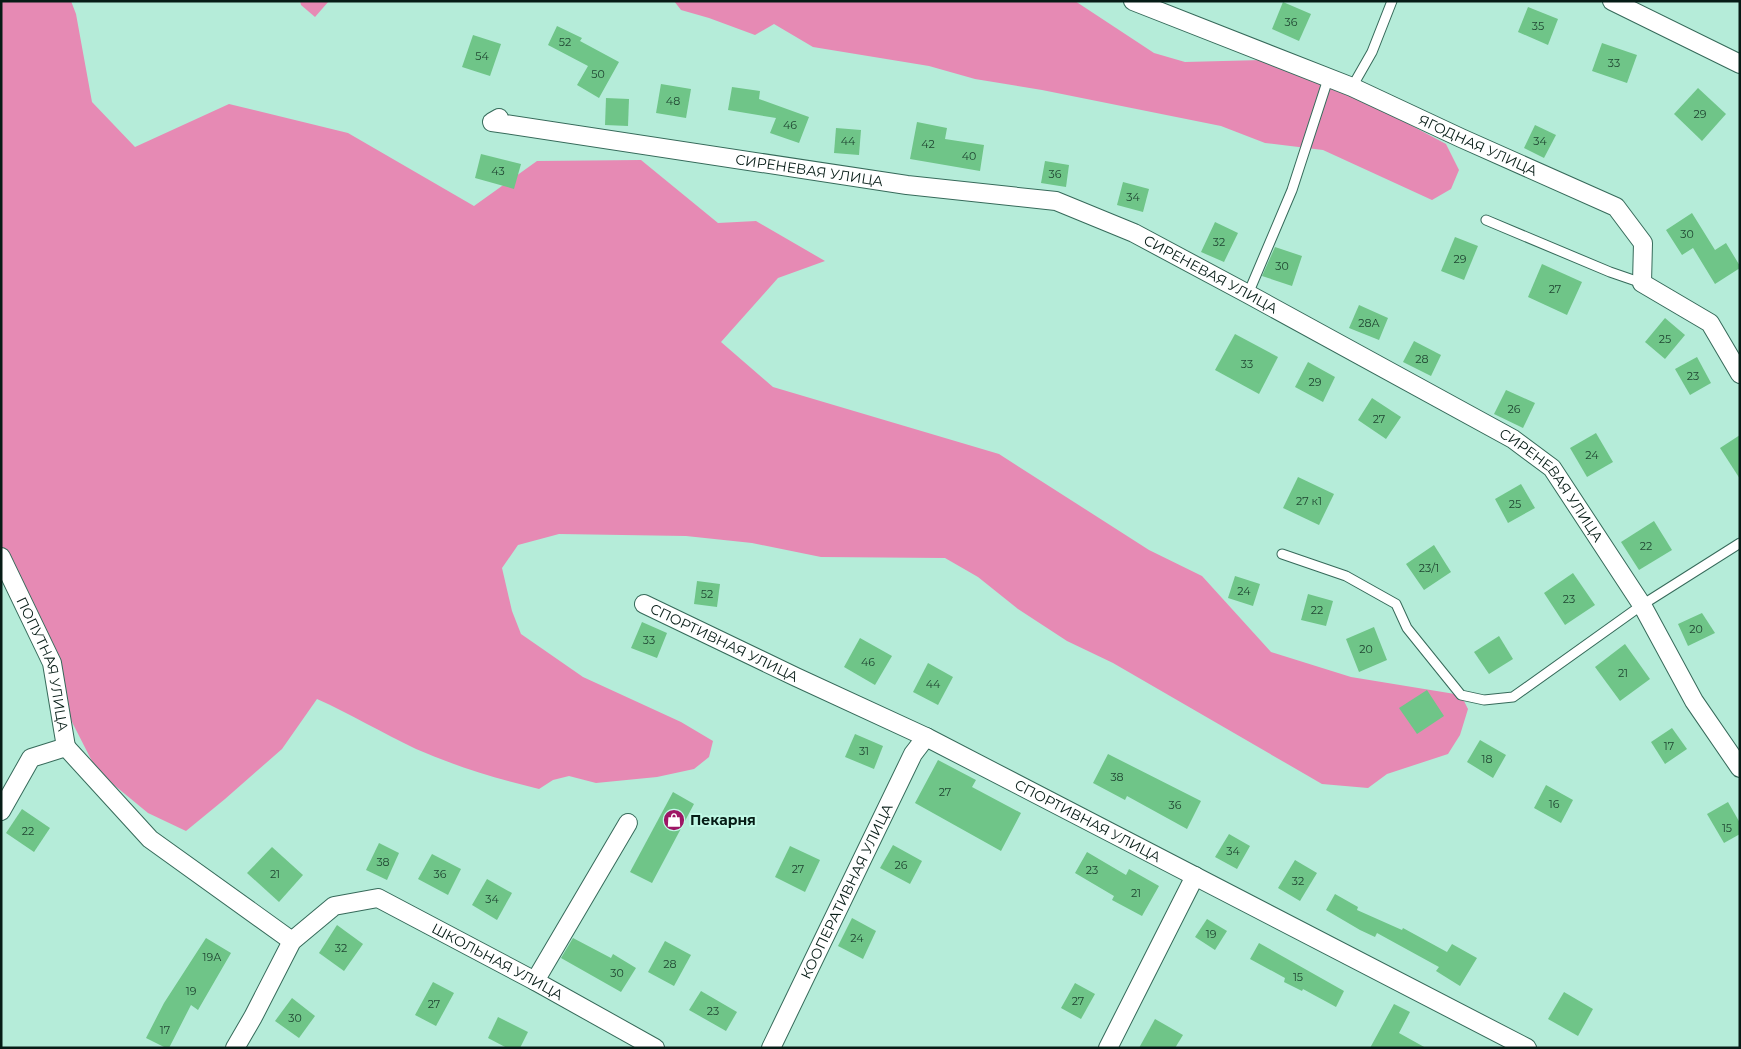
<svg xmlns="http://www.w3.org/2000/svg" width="1741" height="1049" font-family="Montserrat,sans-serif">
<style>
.forest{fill:#e68ab4}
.building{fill:#6fc588}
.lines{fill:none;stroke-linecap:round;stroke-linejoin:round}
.lane-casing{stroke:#366a5a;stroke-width:11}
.street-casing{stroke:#366a5a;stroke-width:20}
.lane{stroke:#fff;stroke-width:9}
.street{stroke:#fff;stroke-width:18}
.labels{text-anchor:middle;stroke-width:4;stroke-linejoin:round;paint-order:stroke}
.number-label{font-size:11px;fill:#204632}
.street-label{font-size:14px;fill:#061c16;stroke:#c1f9e6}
.poi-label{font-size:14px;font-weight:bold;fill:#061c16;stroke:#c1f9e6;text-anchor:start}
</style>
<rect width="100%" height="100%" fill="#b5ecd9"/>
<!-- forest -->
<g class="forest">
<path d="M1,1H71L76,14L92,102L135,147L229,104L348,133L474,206L537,161L641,160L718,223L756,221L825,261L778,278L721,342L773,387L999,454L1149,550L1202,576L1271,652L1351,677L1461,695L1468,709L1460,735L1448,754L1387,774L1368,788L1322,784L1113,663L1067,641L1018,609L978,577L945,558L821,557L752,543L686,536L559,534L518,545L502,568L512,611L521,634L583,677L681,722L713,741L709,757L694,769L657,777L596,783L569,776L553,780L539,789C497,779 455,766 416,749C382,733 351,714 317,699L282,749L225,799L186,831L148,813L97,771L73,724L1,558Z"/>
<path d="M300,1H329L315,17L301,5Z"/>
<path d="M674,1H1075L1154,53L1185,62L1262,60L1358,97L1446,144L1459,170L1451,189L1432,200L1323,150L1265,143L1221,126L1042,90L975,79L929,66L813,47L774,24L755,35L709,18L681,10Z"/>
</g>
<!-- building -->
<g class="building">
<path d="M1283,2L1311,14L1299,41L1272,29Z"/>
<path d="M1528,7L1558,19L1548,45L1518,32Z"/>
<path d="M557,26L582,38L580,41L619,62L599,98L577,85L588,66L548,45Z"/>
<path d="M473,35L501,44L490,76L462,67Z"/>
<path d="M1602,43L1637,55L1627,83L1592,71Z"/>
<path d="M661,84L691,89L686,118L656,113Z"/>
<path d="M732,87L760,91L759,99L809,117L799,143L770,133L776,118L728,110Z"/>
<path d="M1698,88L1726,114L1702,141L1674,114Z"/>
<path d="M606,98L629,99L628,126L605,125Z"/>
<path d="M917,122L947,128L945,139L984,145L980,171L910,159Z"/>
<path d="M1535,125L1556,135L1544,158L1524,148Z"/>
<path d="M836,128L861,130L859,155L834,153Z"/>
<path d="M481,154L521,164L514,189L475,178Z"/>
<path d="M1045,161L1069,165L1066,187L1041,183Z"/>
<path d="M1123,182L1149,189L1143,212L1117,205Z"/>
<path d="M1692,213L1715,250L1726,243L1740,266V268L1715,284L1693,248L1682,255L1666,230Z"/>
<path d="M1215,222L1238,233L1224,262L1201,252Z"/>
<path d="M1455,237L1478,246L1464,280L1441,271Z"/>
<path d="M1275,247L1302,256L1292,286L1262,276Z"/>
<path d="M1542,264L1582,282L1567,315L1528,297Z"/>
<path d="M1359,305L1388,318L1379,340L1349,328Z"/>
<path d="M1665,318L1685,335L1665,359L1645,342Z"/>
<path d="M1235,334L1278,357L1259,394L1215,370Z"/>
<path d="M1414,341L1441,355L1431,376L1403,362Z"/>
<path d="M1697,357L1711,383L1690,395L1675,369Z"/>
<path d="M1308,362L1335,377L1323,402L1295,387Z"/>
<path d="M1506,390L1535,403L1523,428L1494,414Z"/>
<path d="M1372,398L1401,417L1386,439L1358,420Z"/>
<path d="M1596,433L1613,462L1587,477L1570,448Z"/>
<path d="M1740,435V479L1720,448Z"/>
<path d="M1298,477L1334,494L1319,525L1283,508Z"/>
<path d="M1521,484L1535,508L1508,523L1495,499Z"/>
<path d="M1654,521L1672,550L1639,570L1621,542Z"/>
<path d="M1434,545L1451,572L1424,590L1406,564Z"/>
<path d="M1573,573L1595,605L1565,625L1544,593Z"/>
<path d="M1235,576L1260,584L1253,606L1228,598Z"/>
<path d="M697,581L720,584L717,607L694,604Z"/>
<path d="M1308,594L1333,601L1326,626L1301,620Z"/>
<path d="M1702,613L1715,633L1688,646L1678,624Z"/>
<path d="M642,622L667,633L657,658L631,648Z"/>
<path d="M1374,627L1387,660L1359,672L1346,639Z"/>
<path d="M1499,636L1513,659L1489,674L1474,652Z"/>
<path d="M860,638L892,656L875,685L844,667Z"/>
<path d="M1625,644L1650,679L1620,701L1595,667Z"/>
<path d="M928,663L953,677L938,705L913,692Z"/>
<path d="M1427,690L1444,716L1417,734L1399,708Z"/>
<path d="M1672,728L1687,749L1665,764L1651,742Z"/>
<path d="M855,734L883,746L874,769L845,757Z"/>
<path d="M1480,740L1506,755L1493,778L1467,762Z"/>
<path d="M1108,754L1201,801L1187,829L1127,796L1125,800L1093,783Z"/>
<path d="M938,760L976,780L972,787L1021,813L1001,851L915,803Z"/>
<path d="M1546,785L1573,800L1561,823L1534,808Z"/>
<path d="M673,792L694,804L652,883L630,872Z"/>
<path d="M1728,802L1740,823V834L1724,843L1707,814Z"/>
<path d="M22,809L50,828L34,852L6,833Z"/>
<path d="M1229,834L1250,846L1237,869L1215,857Z"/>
<path d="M379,843L399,853L387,880L366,870Z"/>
<path d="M893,845L922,861L910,884L880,868Z"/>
<path d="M790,846L820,860L805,892L775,877Z"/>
<path d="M272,847L303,875L279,902L247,873Z"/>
<path d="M1087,852L1126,875L1129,869L1159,886L1142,916L1112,900L1114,896L1075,873Z"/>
<path d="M432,854L461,869L448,895L418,879Z"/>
<path d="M1295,860L1317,873L1300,901L1278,888Z"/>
<path d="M487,879L512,893L497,920L472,905Z"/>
<path d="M1335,894L1358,907L1357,910L1402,930L1403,928L1447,952L1452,944L1477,958L1460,986L1436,971L1439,967L1377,933L1375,937L1360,930L1326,910Z"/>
<path d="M852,918L876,931L863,959L838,946Z"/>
<path d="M1207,919L1227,931L1215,950L1195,937Z"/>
<path d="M337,925L363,944L344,971L319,953Z"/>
<path d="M206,938L231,953L198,1010L191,1005L169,1048H166L146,1038L164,1003Z"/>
<path d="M573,938L611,958L613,954L636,968L621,992L561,958Z"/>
<path d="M665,941L691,955L674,986L648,972Z"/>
<path d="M1259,943L1344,991L1336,1007L1303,989L1302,991L1284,982L1285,978L1250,959Z"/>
<path d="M433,982L454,993L436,1026L415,1015Z"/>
<path d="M1075,983L1095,994L1081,1019L1061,1008Z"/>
<path d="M701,991L737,1012L726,1031L689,1010Z"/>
<path d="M1564,992L1593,1009L1578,1036L1548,1019Z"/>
<path d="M292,998L315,1016L299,1038L275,1021Z"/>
<path d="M1394,1004L1410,1012L1399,1033L1426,1048H1370Z"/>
<path d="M498,1017L528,1032L520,1048H507L488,1038Z"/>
<path d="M1155,1019L1183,1035L1175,1048H1139Z"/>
</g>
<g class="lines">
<!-- lane casing -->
<g class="lane-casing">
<g id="lane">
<path d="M1352,87L1372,52L1392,1"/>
<path d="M1486,220L1610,272L1642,283"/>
<path d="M1248,294L1292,190L1328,79"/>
<path d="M1282,554L1346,576L1396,604L1407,628L1461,695L1484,700L1513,697L1642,605L1740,543"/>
</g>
</g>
<!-- street casing -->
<g class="street-casing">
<g id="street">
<path id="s1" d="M1133,1L1352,87L1461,138L1616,207L1643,243L1642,283L1710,323L1740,374"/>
<path d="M1612,1L1740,64"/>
<path id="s2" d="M499,118L492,122L907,185L1056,201L1134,233L1248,294L1513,439L1552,468L1642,605L1694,701L1740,768"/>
<path id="s3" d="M1,557L52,663L66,747"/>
<path id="s4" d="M644,604L796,677L926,737L1527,1048"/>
<path d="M66,747L150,839L292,941"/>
<path d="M1,811L31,758L66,747"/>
<path d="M535,981L628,823"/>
<path id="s5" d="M235,1048L253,1017L292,941L334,906L378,898L535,981L655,1048"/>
<path id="s6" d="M771,1048L913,754L926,737"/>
<path d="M1108,1048L1195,876"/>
</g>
</g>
<!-- lane -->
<use href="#lane" class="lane"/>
<!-- street -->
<use href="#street" class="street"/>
</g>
<!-- icons -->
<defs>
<g id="shop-disc" transform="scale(1.125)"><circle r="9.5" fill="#9e1665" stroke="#c1f9e6"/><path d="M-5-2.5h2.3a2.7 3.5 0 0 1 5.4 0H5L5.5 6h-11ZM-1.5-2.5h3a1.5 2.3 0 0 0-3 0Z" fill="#fff"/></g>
</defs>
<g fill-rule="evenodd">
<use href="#shop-disc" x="674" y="820"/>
</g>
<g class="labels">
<!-- number labels -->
<g class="number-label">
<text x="1291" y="26">36</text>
<text x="1538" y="30">35</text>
<text x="565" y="46">52</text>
<text x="482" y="60">54</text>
<text x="1614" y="67">33</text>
<text x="598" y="78">50</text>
<text x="673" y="105">48</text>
<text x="1700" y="118">29</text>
<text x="790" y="129">46</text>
<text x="848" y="145">44</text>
<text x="1540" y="145">34</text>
<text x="928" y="148">42</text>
<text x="969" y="160">40</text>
<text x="498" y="175">43</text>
<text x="1055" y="178">36</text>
<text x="1133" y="201">34</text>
<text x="1687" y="238">30</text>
<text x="1219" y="246">32</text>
<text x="1460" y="263">29</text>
<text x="1282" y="270">30</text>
<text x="1555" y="293">27</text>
<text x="1369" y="327">28А</text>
<text x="1665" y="343">25</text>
<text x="1422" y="363">28</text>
<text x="1247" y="368">33</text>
<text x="1693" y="380">23</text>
<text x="1315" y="386">29</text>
<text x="1514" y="413">26</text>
<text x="1379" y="423">27</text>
<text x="1592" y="459">24</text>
<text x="1309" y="505">27 к1</text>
<text x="1515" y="508">25</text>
<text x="1646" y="550">22</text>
<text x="1429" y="572">23/1</text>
<text x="1244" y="595">24</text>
<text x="707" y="598">52</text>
<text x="1569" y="603">23</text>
<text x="1317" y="614">22</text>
<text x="1696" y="633">20</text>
<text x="649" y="644">33</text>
<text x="1366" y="653">20</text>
<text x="868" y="666">46</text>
<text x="1623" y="677">21</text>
<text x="933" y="688">44</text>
<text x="1669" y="750">17</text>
<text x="864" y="755">31</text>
<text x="1487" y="763">18</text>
<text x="1117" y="781">38</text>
<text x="945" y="796">27</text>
<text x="1554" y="808">16</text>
<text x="1175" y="809">36</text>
<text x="1727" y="832">15</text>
<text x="28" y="835">22</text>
<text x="1233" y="855">34</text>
<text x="383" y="866">38</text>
<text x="901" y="869">26</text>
<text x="798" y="873">27</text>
<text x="1092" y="874">23</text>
<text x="275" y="878">21</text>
<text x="440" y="878">36</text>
<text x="1298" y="885">32</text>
<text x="1136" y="897">21</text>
<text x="492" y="903">34</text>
<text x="1211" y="938">19</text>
<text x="857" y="942">24</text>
<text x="341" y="952">32</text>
<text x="212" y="961">19А</text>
<text x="670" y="968">28</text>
<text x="617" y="977">30</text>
<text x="1298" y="981">15</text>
<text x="191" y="995">19</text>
<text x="1078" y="1005">27</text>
<text x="434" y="1008">27</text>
<text x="713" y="1015">23</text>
<text x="295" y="1022">30</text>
<text x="165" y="1034">17</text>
</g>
<!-- street labels -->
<g class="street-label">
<text dy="5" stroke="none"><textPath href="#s1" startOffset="374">ЯГОДНАЯ УЛИЦА</textPath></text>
<text dy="5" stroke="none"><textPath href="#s2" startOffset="329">СИРЕНЕВАЯ УЛИЦА</textPath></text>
<text dy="5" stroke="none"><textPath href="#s2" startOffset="749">СИРЕНЕВАЯ УЛИЦА</textPath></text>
<text dy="5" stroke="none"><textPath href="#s2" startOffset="1154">СИРЕНЕВАЯ УЛИЦА</textPath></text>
<text dy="5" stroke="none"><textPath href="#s4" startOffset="89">СПОРТИВНАЯ УЛИЦА</textPath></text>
<text dy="5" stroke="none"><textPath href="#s3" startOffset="116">ПОПУТНАЯ УЛИЦА</textPath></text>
<text dy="5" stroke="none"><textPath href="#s4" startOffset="494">СПОРТИВНАЯ УЛИЦА</textPath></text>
<text dy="5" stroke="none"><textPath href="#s6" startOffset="174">КООПЕРАТИВНАЯ УЛИЦА</textPath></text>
<text dy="5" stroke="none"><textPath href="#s5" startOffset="356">ШКОЛЬНАЯ УЛИЦА</textPath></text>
</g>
<!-- poi labels -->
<g class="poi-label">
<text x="690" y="825">Пекарня</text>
</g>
</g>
<!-- border -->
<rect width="1741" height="1049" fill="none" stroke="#061c16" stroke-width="5"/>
</svg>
